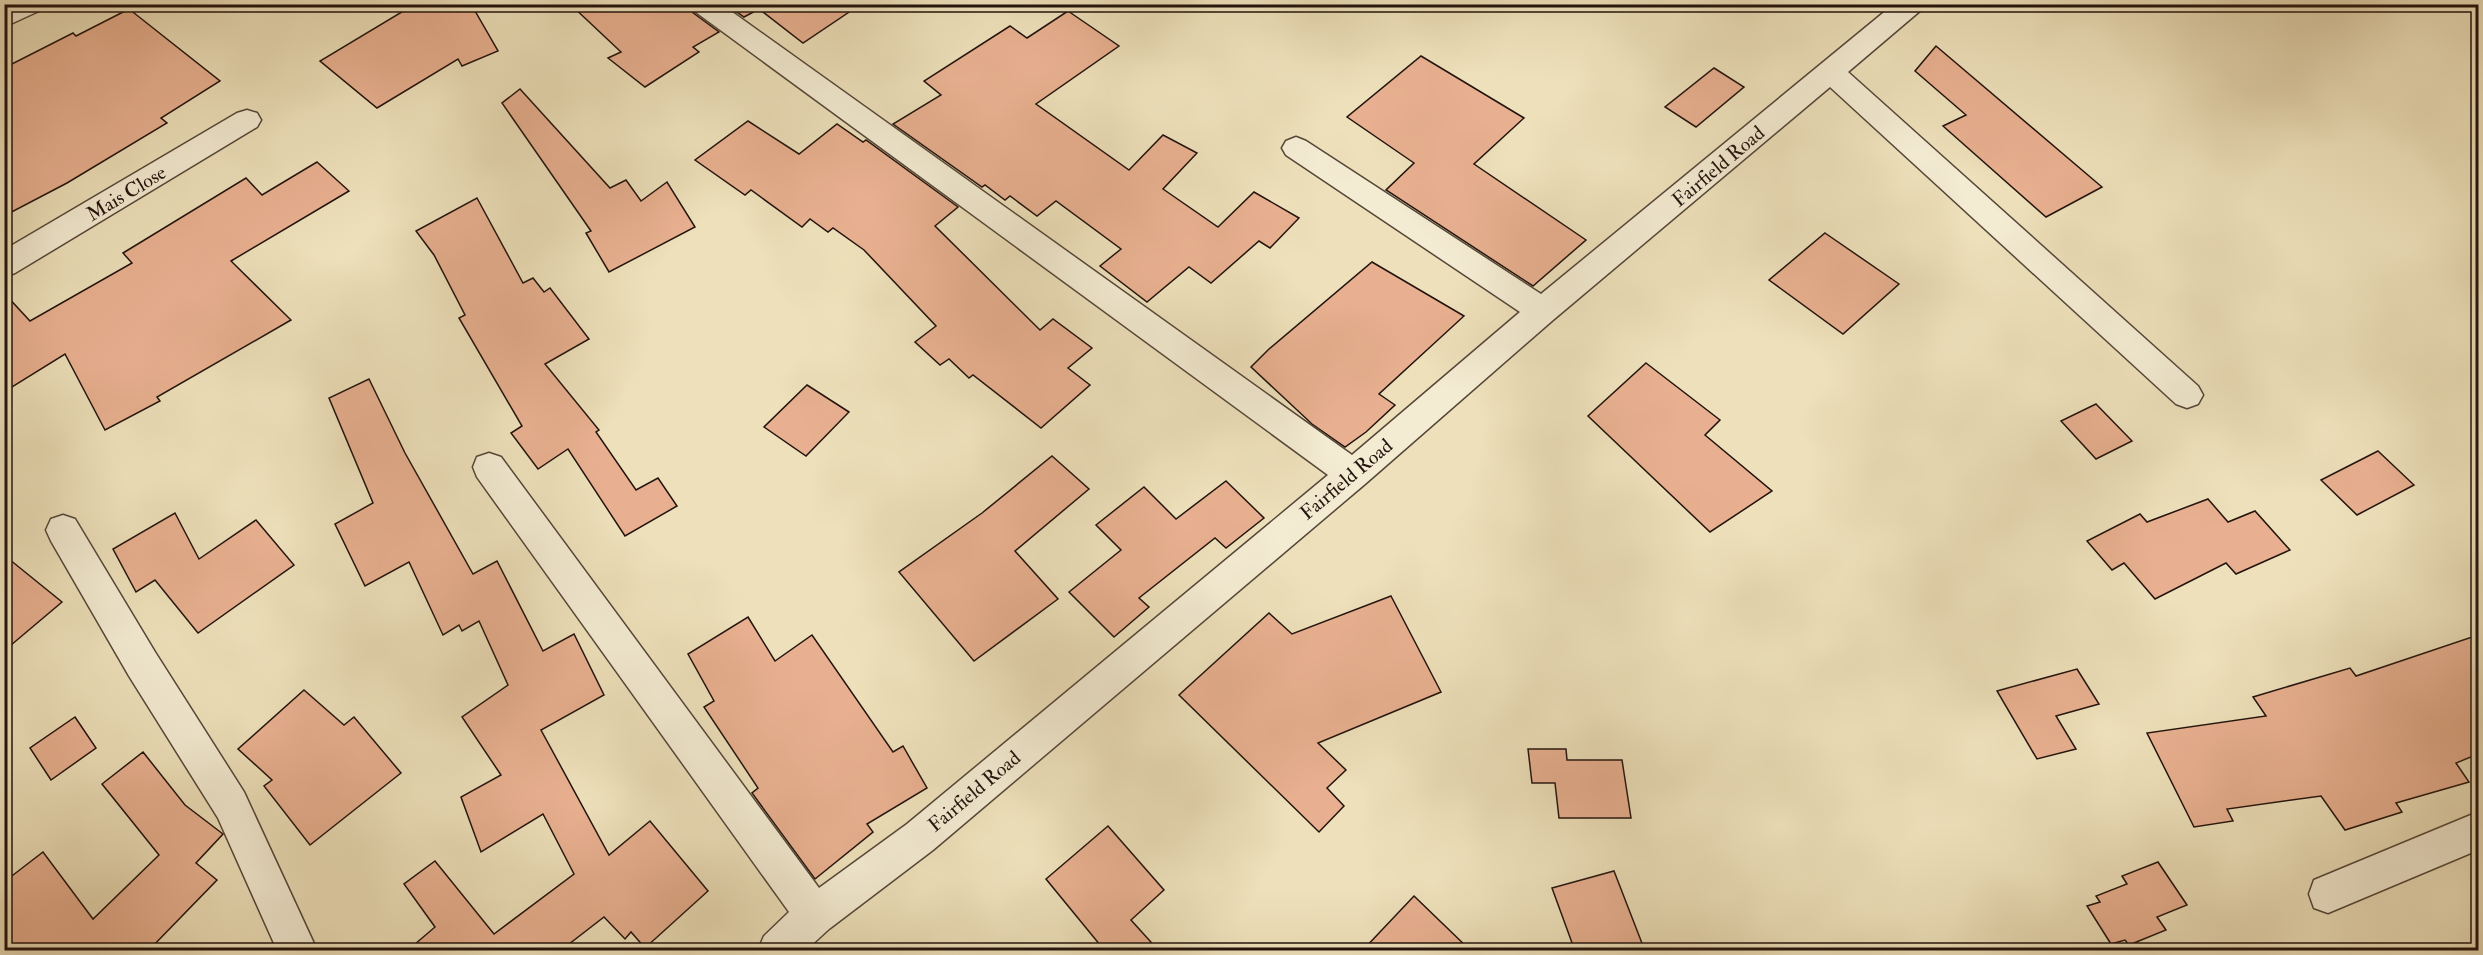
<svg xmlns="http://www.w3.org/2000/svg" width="2483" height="955" font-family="'IM FELL Double Pica',serif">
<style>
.building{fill:#e8b090;stroke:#22130d;stroke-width:1.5}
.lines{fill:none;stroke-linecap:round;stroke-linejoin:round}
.minor-casing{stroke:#554638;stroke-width:3}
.minor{fill:#f3ebd2;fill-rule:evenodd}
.labels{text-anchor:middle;stroke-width:5;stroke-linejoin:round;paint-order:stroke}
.street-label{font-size:20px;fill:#22130d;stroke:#f3ebd2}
</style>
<rect width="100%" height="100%" fill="#ede0ba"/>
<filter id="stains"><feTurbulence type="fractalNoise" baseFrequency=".00333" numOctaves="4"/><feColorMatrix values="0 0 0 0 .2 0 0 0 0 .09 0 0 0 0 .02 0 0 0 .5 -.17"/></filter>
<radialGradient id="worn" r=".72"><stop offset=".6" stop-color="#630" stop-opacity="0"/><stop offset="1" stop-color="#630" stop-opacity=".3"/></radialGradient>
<!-- building -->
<g class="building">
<path d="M415,4H471L498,51L462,66L458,59L377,108L320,61Z"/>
<path d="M570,4H687L692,12L719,32L693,47L699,52L645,87L608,58L621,52Z"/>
<path d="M726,4H861L803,43L759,9L744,17Z"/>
<path d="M129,9L220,81L161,118L167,123L67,183L4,216V68L73,33L76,36Z"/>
<path d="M1068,11L1119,46L1036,104L1129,170L1163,135L1197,153L1163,189L1218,227L1254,192L1299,218L1270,248L1259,241L1211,283L1189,267L1147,302L1100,266L1121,249L1056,201L1037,216L1010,196L1005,200L985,185L982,187L893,124L941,95L924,81L1010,26L1027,38Z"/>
<path d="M1936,46L2102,187L2046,217L1943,126L1966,115L1915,71Z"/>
<path d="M1421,56L1524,118L1474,164L1586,240L1533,286L1386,190L1414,163L1347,117Z"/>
<path d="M1714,68L1744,87L1696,127L1665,107Z"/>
<path d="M520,89L610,188L626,180L641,201L667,182L695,227L609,272L586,233L591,231L502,103Z"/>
<path d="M748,121L799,154L837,124L863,142L866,140L958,207L935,226L1040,330L1053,319L1092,348L1068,368L1090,385L1041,428L973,375L969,378L949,359L940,365L915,342L936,326L864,250L833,228L828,232L810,219L802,227L751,190L745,195L695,160Z"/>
<path d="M317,162L349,191L231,261L291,320L157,397L160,401L105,430L65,354L4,392V293L30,321L132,263L123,253L246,178L262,195Z"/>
<path d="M477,198L523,283L533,278L544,292L550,288L589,339L545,364L599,430L596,432L636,490L658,478L677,506L625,536L568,449L538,469L511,433L522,426L459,318L465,315L434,255L416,231Z"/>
<path d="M1825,233L1899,284L1843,334L1769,280Z"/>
<path d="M1372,262L1464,316L1379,394L1395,405L1366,432L1345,447L1312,424L1251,367L1269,349Z"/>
<path d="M1646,363L1720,420L1705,435L1772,491L1710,532L1588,416Z"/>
<path d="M369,379L405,453L473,574L497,561L543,651L574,634L604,695L541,730L609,855L650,821L708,891L645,948L631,932L625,939L604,917L560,951H407L435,927L404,884L435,861L494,934L574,874L543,814L481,852L461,797L501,775L462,717L508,685L479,621L462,631L459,625L443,635L409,562L365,586L335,524L373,503L329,398Z"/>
<path d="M807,385L849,412L806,456L764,427Z"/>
<path d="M2096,404L2132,441L2096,459L2061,421Z"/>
<path d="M2378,451L2414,485L2357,515L2321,480Z"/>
<path d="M1052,456L1089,489L1015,551L1058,599L974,661L899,572L982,513Z"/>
<path d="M1226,481L1264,518L1226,548L1215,538L1139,598L1149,607L1114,637L1069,592L1121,550L1096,525L1144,487L1176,519Z"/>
<path d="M2208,499L2228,522L2255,511L2290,550L2236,574L2226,563L2155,599L2124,563L2112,570L2087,541L2140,514L2147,522Z"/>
<path d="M175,513L199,559L256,520L294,565L198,633L155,580L136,592L113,549Z"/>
<path d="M4,555L62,602L4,651Z"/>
<path d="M1391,596L1441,692L1318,743L1346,770L1327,788L1344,806L1319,832L1179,695L1269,613L1292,634Z"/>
<path d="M748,617L775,661L812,635L893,752L903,746L927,788L867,824L873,832L815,879L752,793L758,788L704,707L714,701L688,654Z"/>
<path d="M2478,635V754L2456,763L2469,782L2396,803L2402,812L2345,830L2321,796L2227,809L2233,821L2194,827L2147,733L2266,716L2253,697L2350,668L2356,676Z"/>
<path d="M2077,669L2099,704L2056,716L2076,749L2037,759L1997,691Z"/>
<path d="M304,690L344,725L354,717L401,773L310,845L264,786L272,780L238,749Z"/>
<path d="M75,717L96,748L51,780L30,748Z"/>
<path d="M1528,749H1566L1567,760H1622L1631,818H1559L1555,783H1532Z"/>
<path d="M143,752L185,805L223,834L196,863L217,880L148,951H4V882L43,852L93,919L159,855L102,784Z"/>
<path d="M1108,826L1164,890L1131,920L1159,951H1105L1046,879Z"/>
<path d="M2158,862L2187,905L2157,917L2166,930L2129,945L2125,940L2111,944L2087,906L2100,902L2096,896L2127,884L2122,876Z"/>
<path d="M1614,871L1645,951H1575L1552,888Z"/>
<path d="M1414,896L1471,951H1362Z"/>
</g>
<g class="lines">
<!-- minor casing -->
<g class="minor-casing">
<g id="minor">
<path d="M9,4H45L41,10L4,27V7Z"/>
<path d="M689,4H721L1352,455L1520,312L1286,155L1282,148L1286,141L1296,137L1306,141L1541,294L1894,4H1925L1921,10L1848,72L2198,386L2203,395L2198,404L2187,408L2176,404L1830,87L1553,320L1365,484L933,850L829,929L806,950H758L764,936L789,912L477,477L473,467L477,457L489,453L501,457L819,888L907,824L1328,475L693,10Z"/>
<path d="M247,110L257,113L261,120L257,127L15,273L4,277V250L237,113Z"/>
<path d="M63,515L75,519L155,652L244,792L317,950H277L218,818L129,676L51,541L46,530L51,519Z"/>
<path d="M2478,812V850L2328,913L2314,908L2309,894L2314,880Z"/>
</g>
</g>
<!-- minor -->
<use href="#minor" class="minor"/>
</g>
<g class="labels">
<!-- street labels -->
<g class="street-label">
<text transform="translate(1718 166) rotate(-40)" y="7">Fairfield Road</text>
<text transform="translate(126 193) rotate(-31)" y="7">Mais Close</text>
<text transform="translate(1346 479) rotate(-40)" y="7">Fairfield Road</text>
<text transform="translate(974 791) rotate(-40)" y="7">Fairfield Road</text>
</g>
</g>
<!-- margin -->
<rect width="2483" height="955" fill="none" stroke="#ede0ba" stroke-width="24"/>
<rect x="6" y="6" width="2471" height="943" fill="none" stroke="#22130d" stroke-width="3"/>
<rect x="12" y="12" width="2459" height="931" fill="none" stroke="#22130d" stroke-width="1.5"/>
<rect width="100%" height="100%" filter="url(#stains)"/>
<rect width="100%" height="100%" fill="url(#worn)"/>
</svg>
